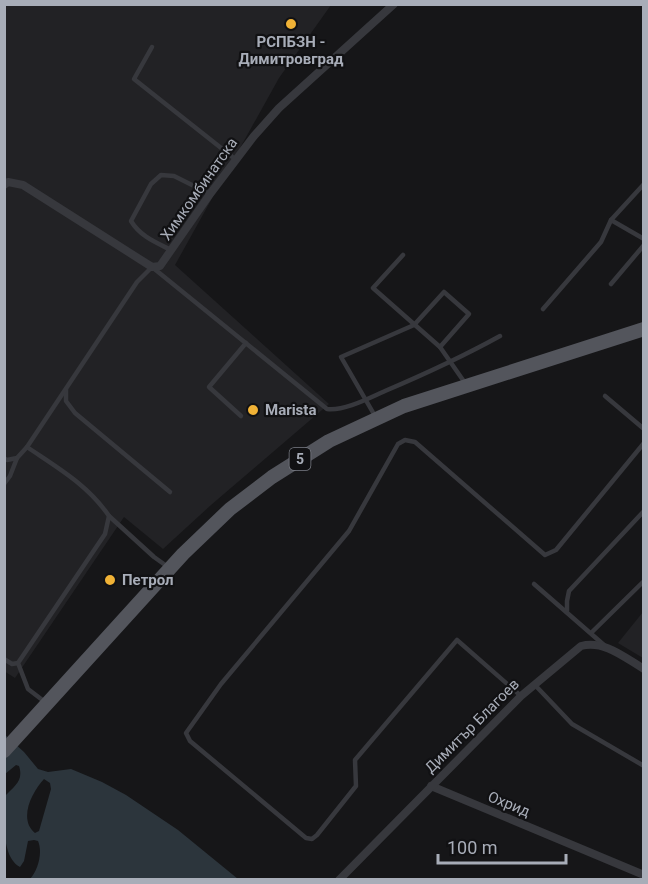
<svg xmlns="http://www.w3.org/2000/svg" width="648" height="884" font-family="Roboto,sans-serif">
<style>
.built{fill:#222225}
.water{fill:#2c353c;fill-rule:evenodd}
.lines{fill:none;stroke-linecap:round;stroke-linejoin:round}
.lane{stroke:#37383d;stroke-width:4.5}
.street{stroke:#37383d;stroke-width:8}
.primary{stroke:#53555c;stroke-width:14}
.poi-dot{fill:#f0b236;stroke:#111113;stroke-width:2}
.labels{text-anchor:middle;stroke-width:4.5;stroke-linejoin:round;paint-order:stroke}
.shield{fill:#111113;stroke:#7b7e86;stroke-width:1.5}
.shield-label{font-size:14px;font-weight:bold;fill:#a8adb8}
.poi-label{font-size:15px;font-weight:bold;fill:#a8adb8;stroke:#111113;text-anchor:start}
.street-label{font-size:15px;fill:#a8adb8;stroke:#111113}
</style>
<rect width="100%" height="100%" fill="#161618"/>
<!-- built -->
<g class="built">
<path d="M4,5H331L279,78L175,265L329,404L211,505L163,549L124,517L15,678L4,671Z"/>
<path d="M643,612V658L618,643Z"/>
</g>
<!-- water -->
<path class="water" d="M5,735L24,752L38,769L48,772L71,769L102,782L126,795L178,830L238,879H30C38,871 43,852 38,841L34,840L28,841L24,861L20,867C0,856 5,817 5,796C14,786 24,781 19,766L16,765L5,774ZM44,779L50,783L51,789L39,831L35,833C18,819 32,792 44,779Z"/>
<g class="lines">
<!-- lane -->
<g class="lane">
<path d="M152,47L134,79L235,159"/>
<path d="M611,220L644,239"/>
<path d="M171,250C155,242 140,236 131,221L151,184L161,175L174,176L210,194"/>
<path d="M403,255L373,288L440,347L465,383"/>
<path d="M611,284L644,245"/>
<path d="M543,309L601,242L611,220L644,184"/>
<path d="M66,389V401L75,413L170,492"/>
<path d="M605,396L644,429"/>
<path d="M241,416L209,387L246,343"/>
<path d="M375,416L341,357L414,325L444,292L469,314L440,347"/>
<path d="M27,447C58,468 88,485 109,516L105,534L18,663L28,689L45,702"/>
<path d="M4,458L7,460L17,458L27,447L137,282L152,267L327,409C345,411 369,398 385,391C425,374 462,357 500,336"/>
<path d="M4,484L10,476L17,458"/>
<path d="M109,516L154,557L168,567"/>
<path d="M534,584L604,645"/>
<path d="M567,611V601L569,591L644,511"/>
<path d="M591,633L644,581"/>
<path d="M4,659L12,664L18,663"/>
<path d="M534,684L572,724L644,766"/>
<path d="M521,696L457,640L355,760L356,786L317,835L312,839L306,838L190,741L186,733L221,684L349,531L398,444L405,440L415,442L545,555L556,550L644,443"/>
</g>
<!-- street -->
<g class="street">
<path d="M4,185L8,182L23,185L152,267L160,266L210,194L254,136L279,108L394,4"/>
<path d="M431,786L644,875"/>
<path d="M339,880L521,696L581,646C604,640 624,657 644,669"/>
</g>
<!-- primary -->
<path class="primary" d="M4,751L183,554L230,509L272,477L329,441L404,406L644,329"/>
</g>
<!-- markers -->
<g class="poi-dot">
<circle cx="291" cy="24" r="6"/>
<circle cx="253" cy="410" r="6"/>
<circle cx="110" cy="580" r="6"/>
</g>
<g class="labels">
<!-- shield labels -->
<rect class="shield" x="289.5" y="448" width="21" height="22" rx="4.5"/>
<g class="shield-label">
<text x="300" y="464">5</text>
</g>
<!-- poi labels -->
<g class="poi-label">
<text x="291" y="47" text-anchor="middle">РСПБЗН -<tspan x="291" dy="17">Димитровград</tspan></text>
<text x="265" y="415">Marista</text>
<text x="122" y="585">Петрол</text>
</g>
<!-- street labels -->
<g class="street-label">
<text transform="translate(199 189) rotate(-55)" y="5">Химкомбинатска</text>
<text transform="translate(472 726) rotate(-45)" y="5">Димитър Благоев</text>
<text transform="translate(509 804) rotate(22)" y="5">Охрид</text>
</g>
</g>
<!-- border -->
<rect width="648" height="884" fill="none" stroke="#a8adb8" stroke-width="12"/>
<!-- scale -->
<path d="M438 854v9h128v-9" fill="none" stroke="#a8adb8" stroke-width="3"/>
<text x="447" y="854" font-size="18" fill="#a8adb8" stroke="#111113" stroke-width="4.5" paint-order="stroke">100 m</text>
</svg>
